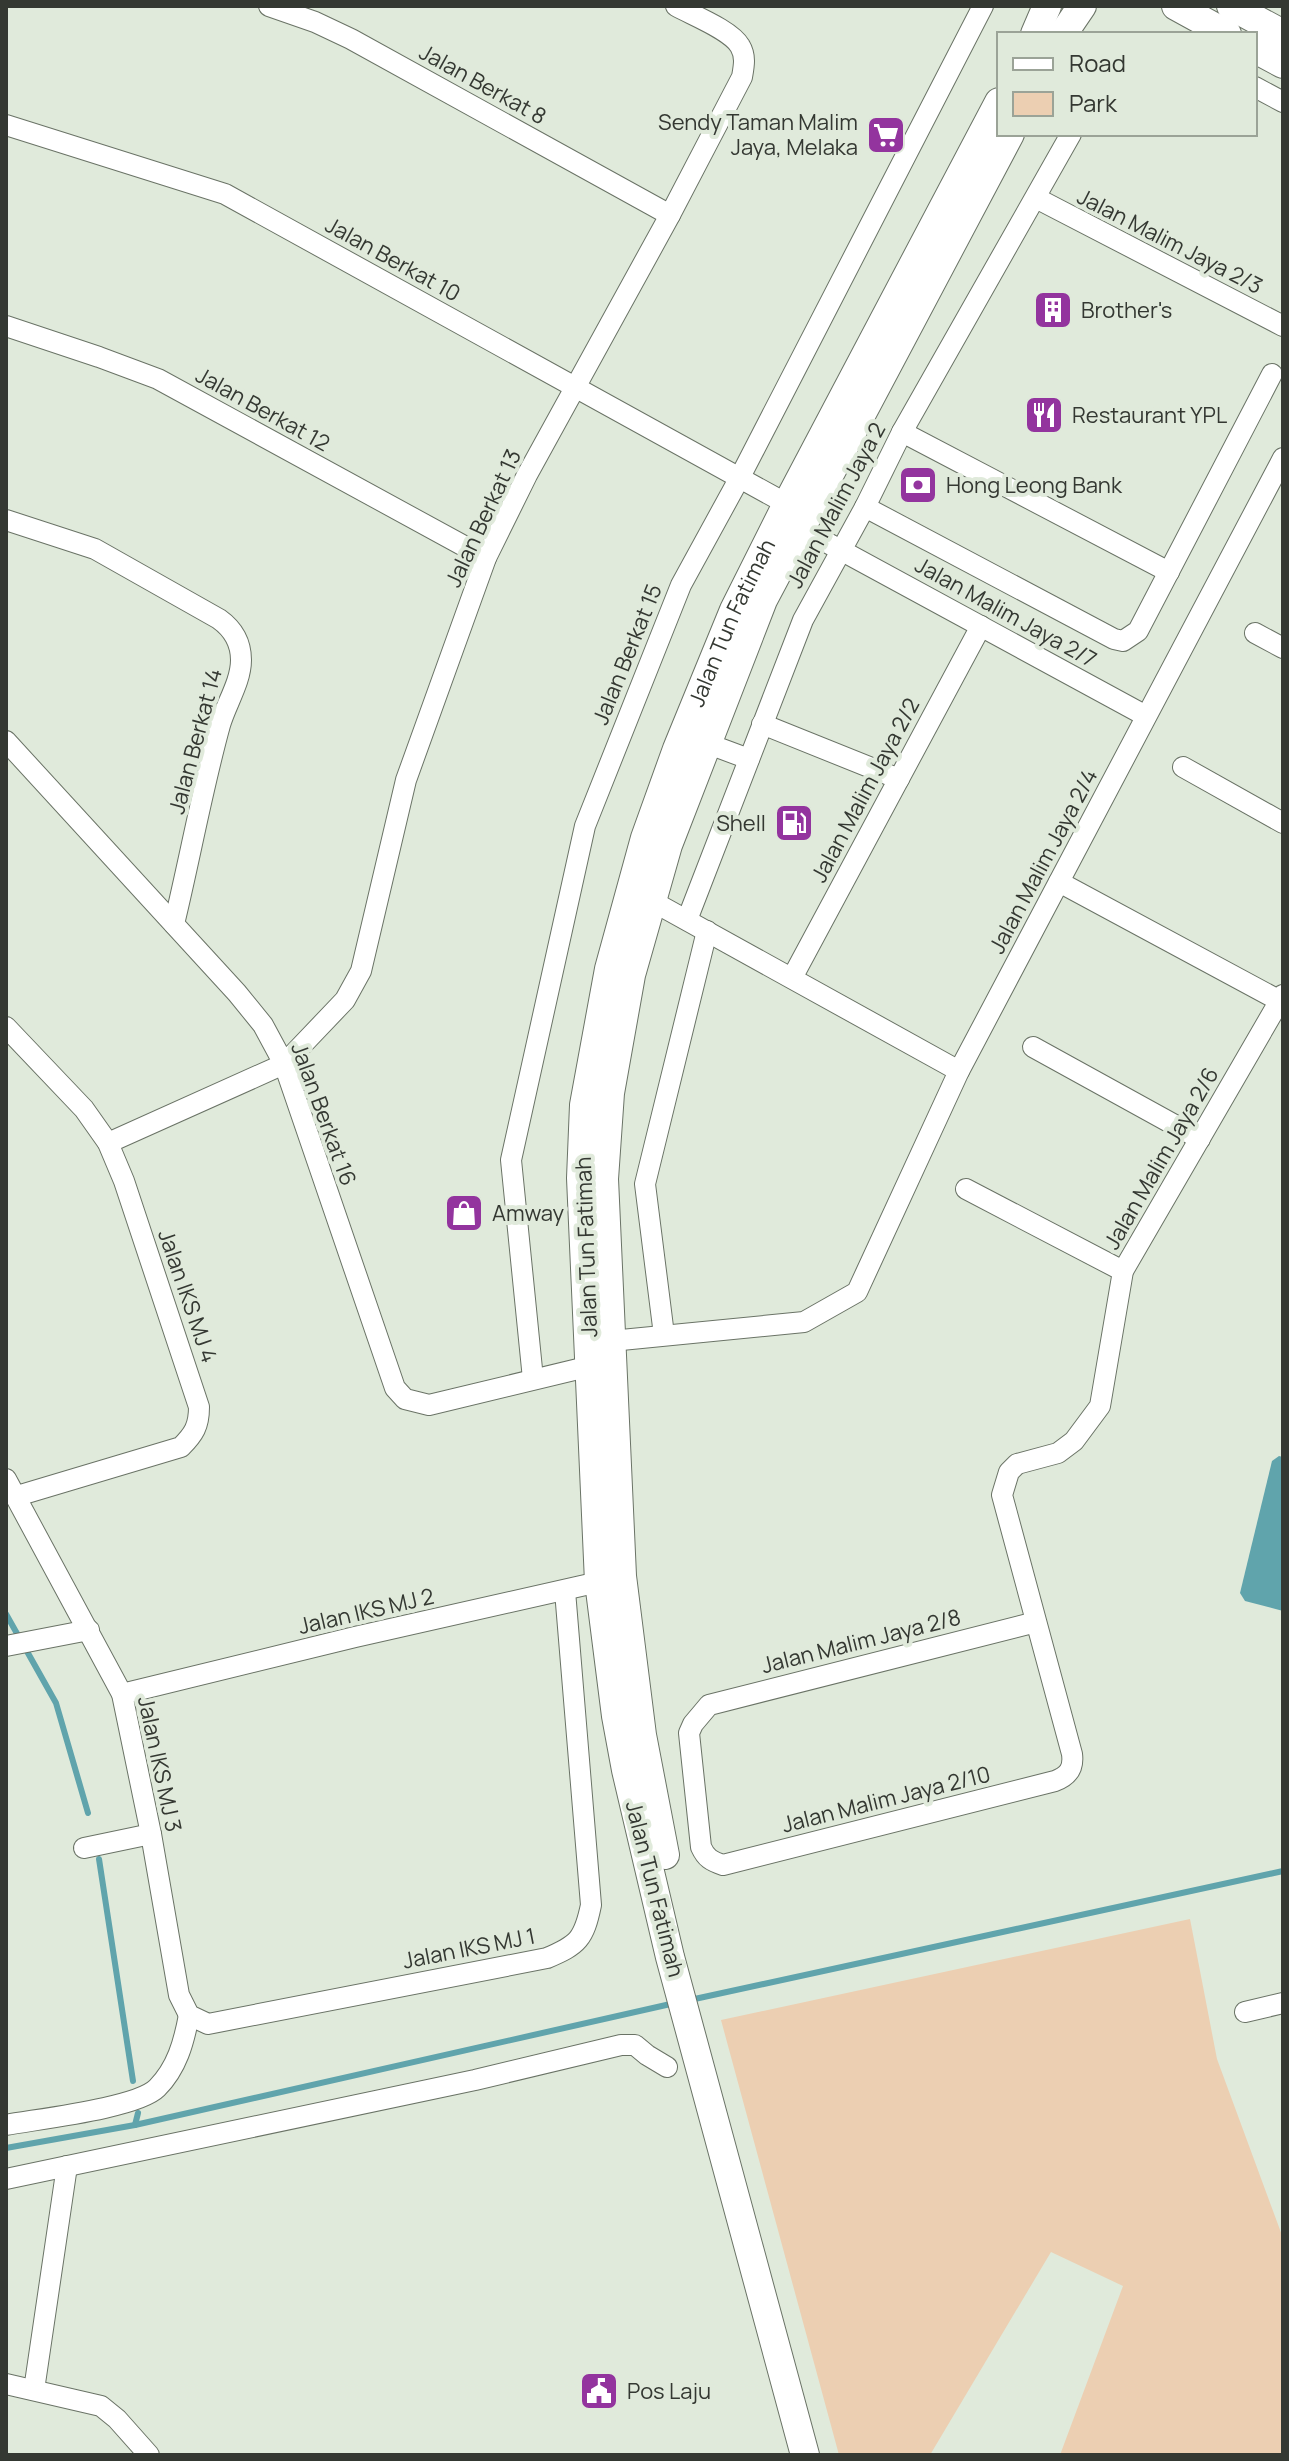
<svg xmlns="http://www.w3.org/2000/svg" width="1289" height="2461" font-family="Manrope,sans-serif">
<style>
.green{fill:#eccfb2}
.water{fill:#60a4ac}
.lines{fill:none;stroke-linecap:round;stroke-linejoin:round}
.stream{stroke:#60a4ac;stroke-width:6}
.street-casing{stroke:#6a7366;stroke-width:22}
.secondary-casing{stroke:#6a7366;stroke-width:30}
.street{stroke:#fff;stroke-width:20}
.secondary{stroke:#fff;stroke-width:28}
.labels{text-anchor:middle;stroke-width:8;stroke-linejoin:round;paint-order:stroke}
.street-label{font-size:22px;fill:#343832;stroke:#e0eadb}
.poi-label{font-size:22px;fill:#343832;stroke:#e0eadb;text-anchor:start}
</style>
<rect width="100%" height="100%" fill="#e0eadb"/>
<!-- green -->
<path class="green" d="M1190,1919L1217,2059L1283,2238V2455H1060L1123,2286L1051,2252L930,2455H839L721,2020Z"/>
<!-- water -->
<path class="water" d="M1279,1456L1283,1457V1611L1245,1601L1240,1593L1272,1461Z"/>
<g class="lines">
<!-- stream -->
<g class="stream">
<path d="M6,1614L56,1703L88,1813"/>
<path d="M99,1859L133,2081"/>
<path d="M690,2000L1283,1871"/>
<path d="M135,2125L138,2113"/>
<path d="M6,2148L135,2125L675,2003"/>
</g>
<!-- street casing -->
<g class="street-casing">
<g id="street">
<path d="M269,6L315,22L351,39L670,215"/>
<path d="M1255,87L1283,102"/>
<path d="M6,125L225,194L787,504"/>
<path d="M1036,198L1283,326"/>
<path d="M6,326L99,357L158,379L486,558"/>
<path d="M902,432L1169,572"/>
<path d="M865,507L1114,639L1123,641L1138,631L1272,374"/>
<path d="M6,520L95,549L219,619C233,629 241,642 241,660C241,682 226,704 220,725C202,790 190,858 174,924"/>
<path d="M800,528L1146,716"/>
<path d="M1255,633L1283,648"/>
<path d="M762,724L899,779"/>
<path d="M6,741L237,993L263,1025L284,1064L395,1388L405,1399L429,1405L603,1363"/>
<path d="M706,743L749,759"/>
<path d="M1183,767L1283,823"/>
<path d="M1059,882L1280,1001"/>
<path d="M641,895L959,1071"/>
<path d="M687,920L803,620L865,507L902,432L1071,134"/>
<path d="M792,978L981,626"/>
<path d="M6,1027L84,1109L108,1143L124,1181L199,1407C199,1426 194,1434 181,1447L17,1496"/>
<path d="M1033,1047L1200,1139"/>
<path d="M108,1143L284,1064L345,1000L361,971L406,780L486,558L527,475L670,215L742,77C744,66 746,56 740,46C731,30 692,15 676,6"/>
<path d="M966,1189L1123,1271"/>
<path d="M664,1335L645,1184L707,931"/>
<path d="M611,1341L804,1322L857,1292L959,1071L1283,458"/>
<path d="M533,1379L511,1160L585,826L681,585L739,479L983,6"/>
<path d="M6,1479L122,1694L151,1834L179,1995L189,2015L208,2024L547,1958C578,1945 584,1939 591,1905L565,1591"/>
<path d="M1036,1622L709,1705L693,1724L689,1733L701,1847C706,1858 711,1861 723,1865L1055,1781C1068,1776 1074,1769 1072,1754L1002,1495L1009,1472L1017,1464L1058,1453L1074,1441L1100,1406L1123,1271L1283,995"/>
<path d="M6,1646L89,1630"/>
<path d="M122,1694L355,1637L612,1579"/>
<path d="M84,1848L151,1834"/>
<path d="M1245,2012L1283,2003"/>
<path d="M6,2125C38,2119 137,2108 157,2088C177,2068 184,2042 189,2015"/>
<path d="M6,2179L475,2080L621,2045H635L647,2055L667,2067"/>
<path d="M6,2384L101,2406L117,2419L149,2455"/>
<path d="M34,2390L67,2166"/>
</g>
</g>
<!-- secondary casing -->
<g class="secondary-casing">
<g id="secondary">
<path d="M1176,6L1227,34"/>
<path d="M1231,6L1283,34"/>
<path d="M1035,34L1047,6"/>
<path d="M1063,34L1082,6"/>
<path d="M1255,49L1283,64"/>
<path d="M665,1855L642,1735L622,1576L604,1179L610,1093L631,975L668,845L763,600L1010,134"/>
<path id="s1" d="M805,2455L670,1957L626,1770L616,1716L599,1582L581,1178L584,1105L609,969L645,838L677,749L734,610L787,504L999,102"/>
</g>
</g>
<!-- street -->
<use href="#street" class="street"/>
<!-- secondary -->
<use href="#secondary" class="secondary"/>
</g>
<!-- icons -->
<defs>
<g id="supermarket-square" transform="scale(2)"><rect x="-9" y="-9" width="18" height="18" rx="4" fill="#93349e" stroke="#e0eadb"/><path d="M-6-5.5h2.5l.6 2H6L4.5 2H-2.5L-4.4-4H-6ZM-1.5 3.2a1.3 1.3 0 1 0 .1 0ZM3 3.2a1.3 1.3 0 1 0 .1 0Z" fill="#fff"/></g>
<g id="building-square" transform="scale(2)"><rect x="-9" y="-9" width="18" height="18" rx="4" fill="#93349e" stroke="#e0eadb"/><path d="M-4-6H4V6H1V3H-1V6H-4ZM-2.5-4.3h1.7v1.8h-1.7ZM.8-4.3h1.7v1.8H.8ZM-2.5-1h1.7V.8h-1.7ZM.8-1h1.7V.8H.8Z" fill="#fff"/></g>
<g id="restaurant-square" transform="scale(2)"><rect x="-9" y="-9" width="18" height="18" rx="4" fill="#93349e" stroke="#e0eadb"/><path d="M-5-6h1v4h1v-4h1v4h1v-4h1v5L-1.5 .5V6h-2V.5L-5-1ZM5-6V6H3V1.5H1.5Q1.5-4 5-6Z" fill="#fff"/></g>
<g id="bank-square" transform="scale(2)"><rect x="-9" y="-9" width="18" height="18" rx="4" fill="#93349e" stroke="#e0eadb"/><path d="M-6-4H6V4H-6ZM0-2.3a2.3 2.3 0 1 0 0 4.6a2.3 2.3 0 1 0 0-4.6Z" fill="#fff"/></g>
<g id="fuel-square" transform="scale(2)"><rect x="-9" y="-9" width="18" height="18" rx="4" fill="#93349e" stroke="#e0eadb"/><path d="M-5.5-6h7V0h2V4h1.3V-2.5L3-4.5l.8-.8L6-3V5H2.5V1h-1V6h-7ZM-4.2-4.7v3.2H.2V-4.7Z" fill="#fff"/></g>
<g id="shop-square" transform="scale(2)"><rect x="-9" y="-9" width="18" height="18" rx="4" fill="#93349e" stroke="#e0eadb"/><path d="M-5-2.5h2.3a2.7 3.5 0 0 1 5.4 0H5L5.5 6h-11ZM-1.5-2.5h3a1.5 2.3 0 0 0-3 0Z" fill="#fff"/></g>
<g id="civic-square" transform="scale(2)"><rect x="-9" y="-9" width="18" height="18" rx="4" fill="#93349e" stroke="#e0eadb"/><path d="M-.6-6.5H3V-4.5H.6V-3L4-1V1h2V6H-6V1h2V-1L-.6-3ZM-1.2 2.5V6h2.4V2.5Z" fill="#fff"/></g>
</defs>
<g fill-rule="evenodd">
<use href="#supermarket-square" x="886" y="135"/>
<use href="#building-square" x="1053" y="310"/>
<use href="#restaurant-square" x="1044" y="415"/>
<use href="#bank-square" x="918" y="485"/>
<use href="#fuel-square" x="794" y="823"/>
<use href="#shop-square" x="464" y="1213"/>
<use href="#civic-square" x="599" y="2391"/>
</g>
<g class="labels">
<!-- street labels -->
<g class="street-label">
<text transform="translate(483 84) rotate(29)" y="8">Jalan Berkat 8</text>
<text transform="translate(1170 241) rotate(27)" y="8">Jalan Malim Jaya 2/3</text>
<text transform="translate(393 259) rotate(29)" y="8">Jalan Berkat 10</text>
<text transform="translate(263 409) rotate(29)" y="8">Jalan Berkat 12</text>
<text transform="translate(836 505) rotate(-62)" y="8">Jalan Malim Jaya 2</text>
<text transform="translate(483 518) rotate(-65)" y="8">Jalan Berkat 13</text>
<text transform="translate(1006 612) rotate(29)" y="8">Jalan Malim Jaya 2/7</text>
<text dy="8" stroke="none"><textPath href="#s1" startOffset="1882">Jalan Tun Fatimah</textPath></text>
<text transform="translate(627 654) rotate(-68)" y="8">Jalan Berkat 15</text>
<text transform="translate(195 741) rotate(-75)" y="8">Jalan Berkat 14</text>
<text transform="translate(865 790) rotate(-62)" y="8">Jalan Malim Jaya 2/2</text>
<text transform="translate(1043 861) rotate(-62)" y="8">Jalan Malim Jaya 2/4</text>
<text transform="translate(324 1114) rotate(70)" y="8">Jalan Berkat 16</text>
<text transform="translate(1161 1158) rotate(-60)" y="8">Jalan Malim Jaya 2/6</text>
<text transform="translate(586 1247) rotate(-92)" y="8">Jalan Tun Fatimah</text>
<text transform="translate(188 1296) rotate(71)" y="8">Jalan IKS MJ 4</text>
<text transform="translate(366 1611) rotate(-13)" y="8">Jalan IKS MJ 2</text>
<text transform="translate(861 1641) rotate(-14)" y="8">Jalan Malim Jaya 2/8</text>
<text transform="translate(160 1764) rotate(78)" y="8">Jalan IKS MJ 3</text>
<text transform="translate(886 1799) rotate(-14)" y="8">Jalan Malim Jaya 2/10</text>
<text transform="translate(655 1889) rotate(76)" y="8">Jalan Tun Fatimah</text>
<text transform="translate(469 1948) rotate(-11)" y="8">Jalan IKS MJ 1</text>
</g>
<!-- poi labels -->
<g class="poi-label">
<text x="858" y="130" text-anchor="end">Sendy Taman Malim<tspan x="858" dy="25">Jaya, Melaka</tspan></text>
<text x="1081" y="318">Brother's</text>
<text x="1072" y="423">Restaurant YPL</text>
<text x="946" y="493">Hong Leong Bank</text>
<text x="766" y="831" text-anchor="end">Shell</text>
<text x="492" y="1221">Amway</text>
<text x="627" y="2399">Pos Laju</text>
</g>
</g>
<!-- border -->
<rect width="1289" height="2461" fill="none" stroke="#343832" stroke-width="16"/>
<!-- legend -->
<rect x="997" y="32" width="260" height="104" fill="#e0eadb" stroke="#9ba397" stroke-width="2"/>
<rect x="1013" y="58" width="40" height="12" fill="#ffffff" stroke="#9ba397" stroke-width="2"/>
<text x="1069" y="72" font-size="24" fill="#343832">Road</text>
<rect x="1013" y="92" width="40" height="24" fill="#eccfb2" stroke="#9ba397" stroke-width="2"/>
<text x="1069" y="112" font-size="24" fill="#343832">Park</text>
</svg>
